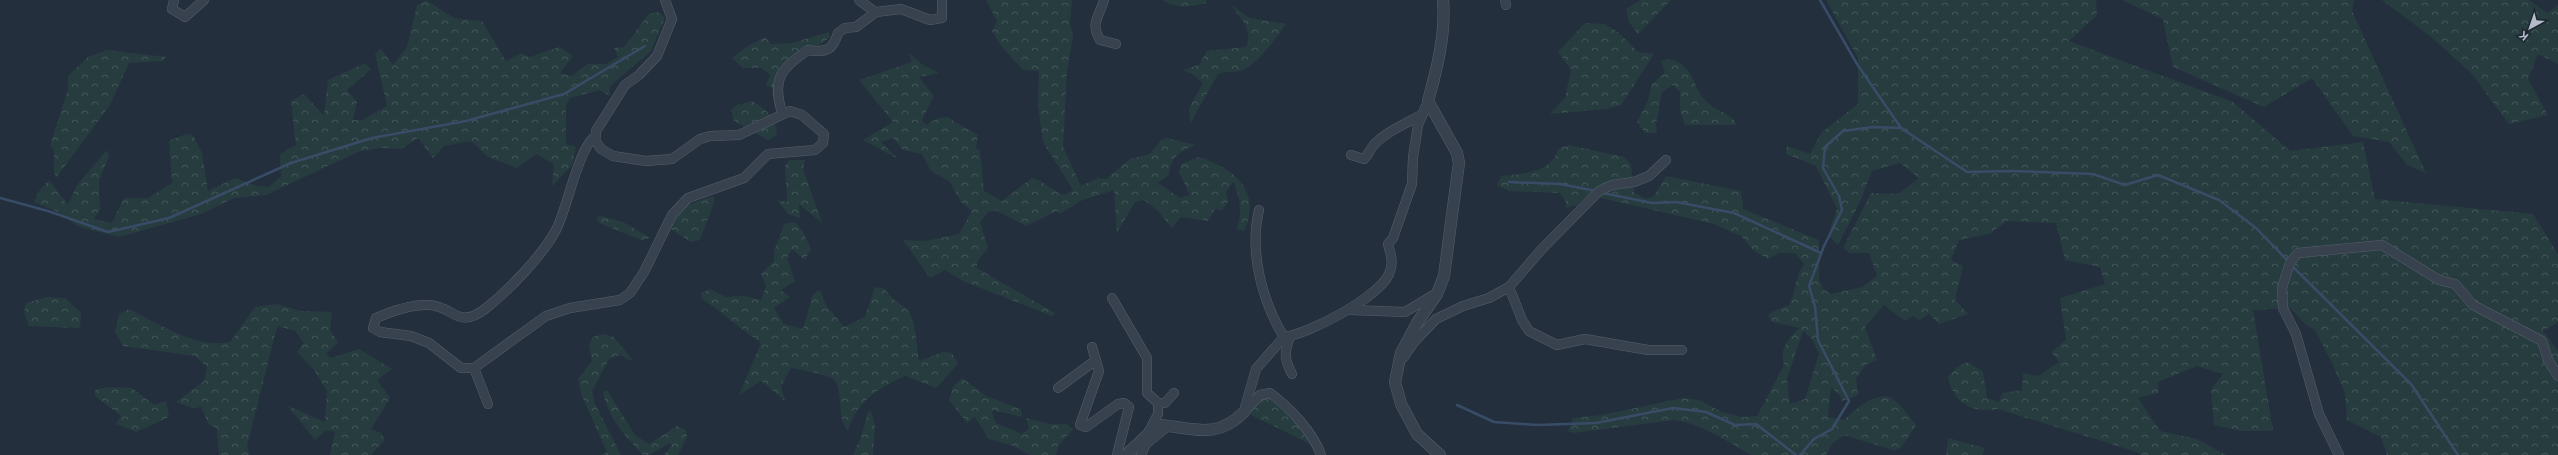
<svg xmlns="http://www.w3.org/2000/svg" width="2558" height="455" font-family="Inter,sans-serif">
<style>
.forest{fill:url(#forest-crowns);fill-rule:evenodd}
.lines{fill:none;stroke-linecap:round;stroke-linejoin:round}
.stream{stroke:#394c67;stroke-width:2.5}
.minor-casing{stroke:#565f6c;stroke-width:10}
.tertiary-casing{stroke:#565f6c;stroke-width:12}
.minor{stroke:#38414e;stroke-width:9}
.tertiary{stroke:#38414e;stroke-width:11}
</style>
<defs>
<pattern id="forest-crowns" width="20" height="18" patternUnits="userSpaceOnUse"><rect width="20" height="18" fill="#263c3f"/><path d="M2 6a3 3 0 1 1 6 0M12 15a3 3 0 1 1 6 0" fill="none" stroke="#435659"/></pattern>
</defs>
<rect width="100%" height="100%" fill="#242f3e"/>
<!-- forest -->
<g class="forest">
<path d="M426,0L454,18L482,21L506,61L521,53L530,57L559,47L573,56L560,73L571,76L588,64H606L618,57L614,48L624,47L649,14L659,12L665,18L651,51L610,86V96L600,90L570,98L566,105V144L576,147L572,165L552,186L554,164L536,154L517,168L488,157L471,141L444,146L433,158L418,138L401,149L382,148L360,151L266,195L234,198L201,214L119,237L77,226L60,213L34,202L39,191L49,180L68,205L77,185L107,150L109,156L99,181L100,209L94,219L112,223L124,198H148L172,183L169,141L186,134L193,135L202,153L208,191L235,178L257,186L269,187L281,176L280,154L296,145L291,101L304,94L324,116L328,80L365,63L371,69L347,90L357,102L353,120H362L387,106L375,54L381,49L393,65L407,47L417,5Z"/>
<path d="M986,0H1072L1070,23L1073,36L1067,70L1063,147L1081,186L1098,178L1106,179L1130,159L1150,154L1161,140L1167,138L1196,145C1179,152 1171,157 1169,175L1158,183L1180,198L1190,195L1179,172L1181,164L1199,157C1236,169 1262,192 1244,231L1237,229C1242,212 1241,198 1233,182L1226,192L1228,202L1222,210L1215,209L1208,221L1181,217L1172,228L1157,210L1144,200L1135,202L1117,233L1114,190L1080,201L1060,214L1057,211L1026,226L995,210L988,212L980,222L988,248L977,262V268L1055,313L1052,316L963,281L945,270L930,278L903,240L925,241L959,234L972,211L961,202L950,182L931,171L922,154L903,150L893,138L881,142L898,159L863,140L893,122L859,80L912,62L909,53L923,65L939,73L919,77L934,96L922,120L926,125L938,118L947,117L978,135L976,148L980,151L984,191L1002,201L1032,178C1045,181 1052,192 1065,195L1073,190L1043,142L1038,106L1039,71L1023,70L1001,46L992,31L997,21Z"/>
<path d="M1162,0H1206V3C1189,7 1177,9 1162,0Z"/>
<path d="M1641,0H1671L1638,34L1629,22L1626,9Z"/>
<path d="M1826,0H2096L2097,15L2069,41L2233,102L2290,151L2363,142L2375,199L2533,214L2558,254V322L2543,331L2558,351V455H2387L2381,437L2347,420L2345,393L2332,363L2315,330L2306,325L2290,308L2253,310L2273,431H2241L2214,425L2211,390L2223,374L2197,366L2158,382V393L2138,398L2160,431L2197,439L2226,455H2140V453L1998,409C1973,414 1953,403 1948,377L1957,367L1968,362L1983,372L1987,398L1999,402L2002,393L2022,390L2023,373L2038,376L2059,362L2051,352L2066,340L2060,298L2105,284L2100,267L2065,260L2056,223L2007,221L1989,234L1959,240L1951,260L1963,266L1955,300L1968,314L1939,324L1929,314L1920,320L1913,316L1905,321L1884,305L1865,327L1877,360L1866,365L1856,378L1858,395L1842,401L1838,393L1831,388L1828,417L1844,420C1853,411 1878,389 1893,399C1901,404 1909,417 1916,425L1901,448L1893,450L1844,435L1832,444L1826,455C1814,455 1759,455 1752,455C1727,442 1703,424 1674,420L1574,433L1568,431L1573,418L1602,415L1683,398L1699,400L1722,412L1742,417L1757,416L1784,365C1779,349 1788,339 1799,328L1773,322L1768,316L1772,312L1789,305C1796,291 1795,277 1804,264L1795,253H1779L1768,259L1753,250L1741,236L1714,224L1588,195L1577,205L1566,208V202L1560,193L1509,191L1497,185L1501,176C1523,173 1551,174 1558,149L1569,145L1624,157L1631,165L1634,193L1647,199L1654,196L1666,176L1741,191L1743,209L1819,240V279L1823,289L1831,294L1862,287L1877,276L1869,253H1849L1843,248L1871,193L1898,194L1919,178L1900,163L1872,171L1860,202L1838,245L1828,235L1837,209L1816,166L1786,154L1787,146L1810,154L1821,133L1858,104V58ZM1803,331L1812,339L1819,354L1805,399L1790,404L1787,379Z"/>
<path d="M2122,0H2354L2352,11L2426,173L2407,165L2389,142L2353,136L2312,78L2264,107L2173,67L2163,19Z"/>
<path d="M2382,0H2529L2547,13L2558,5V64L2538,54L2528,79L2548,115L2509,124L2472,74L2431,37Z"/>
<path d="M1231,5L1250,18L1286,24C1275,39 1260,62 1243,70C1235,73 1226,71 1218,74L1190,124L1189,108L1203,83L1192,74L1183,70L1199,65L1207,51L1246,47C1254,30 1240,18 1231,5Z"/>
<path d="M1585,23L1605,24L1619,33L1638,52L1654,54L1621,105L1607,109L1550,114L1565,98L1571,70L1558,52Z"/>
<path d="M829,32L830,37L776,79L773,88L766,85L770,75L761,68H743L732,58L746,47L765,37L771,44L792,43Z"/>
<path d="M107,50L166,57L163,61L129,63L110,105L56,178L54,172V150L50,146L68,89V76L88,57Z"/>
<path d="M1669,59C1696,65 1691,88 1708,103C1719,113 1731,112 1737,125H1685L1680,111V92L1673,85L1662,92L1656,124L1657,133H1645L1637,122L1648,101L1652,84L1665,72L1661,61Z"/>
<path d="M752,101C766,109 776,118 777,135L768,140L734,121L731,110L737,105Z"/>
<path d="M789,160H805L803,169L822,223L799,204L800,218L788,214L777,200L787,202L785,166Z"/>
<path d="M713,196L715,200L700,240L691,242L669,228C673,208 696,202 713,196Z"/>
<path d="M601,216L623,222L651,238L641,240L599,223L596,218Z"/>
<path d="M795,222L803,232L811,249L805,260L792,249L787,258L795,281L781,290L790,297L774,308L784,324L803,329L813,294L820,290L826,305L844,327L865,317L875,287L885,289C893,302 903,304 909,312C916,323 917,349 919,361L943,352L952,353L958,364L936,388L905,376C878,388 856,402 848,431C836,418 844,387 833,379C825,374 801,370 791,368L781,386L785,401L761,381L739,395L761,343C740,329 722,312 701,298L702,293L710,289L726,297L744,296L761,300L766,286L761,274L774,261V251L784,224Z"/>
<path d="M47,297L65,298L81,313L80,328L29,326L24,312L26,303Z"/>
<path d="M278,304L300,311L332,312L330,330L338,342L326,354L331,358L359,349L392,369L377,380L390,398L371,429L381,433L385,440L371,455H330L335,432L326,430L315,440L288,406L325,422L327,391L314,370L297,352L304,343L295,331L278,326L276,331L247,446L250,455H219L217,428L209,425L201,407L192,408L176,402L204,381L207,367L195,356L123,346L115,332L119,314L129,309C160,324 195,349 230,342L255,307Z"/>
<path d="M603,334L614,337L634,362L620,355L609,359L592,391L595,404L621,455H602L607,452L581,394L578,379L592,361L589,345L593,337Z"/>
<path d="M962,378L986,396L1021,409L1022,417L991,410L996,423L1022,434L1029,429L1026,418L1050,424H1067L1073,429L1058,446L1056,455H1030L1013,446L989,439L975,417L967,423L949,400L953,387Z"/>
<path d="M107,387L132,388L154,405L166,401L169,417L136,432L116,424L121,416L95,396V390Z"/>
<path d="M607,390L635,435L649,444L677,426L686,430L687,437L678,455H664L671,446L670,443L649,455H643C625,436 608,418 603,392Z"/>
<path d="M1270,397L1285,410L1312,445L1249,414L1263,398Z"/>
<path d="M871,411L875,426L873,455H853L861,437L868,412Z"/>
<path d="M1948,438L1985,448L1982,455H1946Z"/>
</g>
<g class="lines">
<!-- stream -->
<g class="stream">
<path d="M1820,0L1857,64L1901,128L1967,172L2012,171L2093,174L2125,185L2158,175L2219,200L2256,228L2288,261"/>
<path d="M1509,182L1560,184L1596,191"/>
<path d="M1603,193L1652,203L1676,202L1734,213L1821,253"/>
<path d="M0,198L48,211L108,232L169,218L291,163L372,138L466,121L564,94L645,46"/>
<path d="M2291,265L2411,384L2458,455"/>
<path d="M1457,405L1494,422L1537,425L1596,423L1673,408L1706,412L1735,425L1756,424L1796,455"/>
<path d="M1800,455L1814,439L1832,429L1849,401L1818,340L1815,306L1809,286L1824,246L1842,210L1839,196L1823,168L1825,147L1843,131L1873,127L1900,128"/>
</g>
<!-- minor casing -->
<g class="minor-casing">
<g id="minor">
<path d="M174,0L172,9L185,17L204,0"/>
<path d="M859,0L875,12"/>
<path d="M1104,0C1099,18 1090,22 1100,40L1116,44"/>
<path d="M1505,0L1506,5"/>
<path d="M782,113C772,78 780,70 808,50C826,53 833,50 838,33L845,28L856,27L876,12L901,9L930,20L942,18V0"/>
<path d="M596,136C579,145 567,210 556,230C542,256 508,291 485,309C457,330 454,306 429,305C411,304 392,311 376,318L373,328L380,332L411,336L429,343L461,368H474L546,316L570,308L620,300L630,293L644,272L672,215L688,198L744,178L768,154L815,150L823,143L824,134L802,115L790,111L739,135L710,136L700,139L672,159L646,161L613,156L601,149L595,140L596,131L625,85L639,75L657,56L672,19L665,0"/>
<path d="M1351,155L1364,159C1369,155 1369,150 1373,146C1385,132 1407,123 1423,114"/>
<path d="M1259,210C1249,252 1262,301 1284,337C1309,334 1379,297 1389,274C1394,263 1391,255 1388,244L1393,238L1412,184L1413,157L1418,125L1428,101"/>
<path d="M1509,287L1522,320L1529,331L1557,345L1585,339L1648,350H1682"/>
<path d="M1112,298L1147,358V393L1158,403V414L1149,431"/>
<path d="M1350,310L1405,312L1435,294"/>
<path d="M1290,337C1284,352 1284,359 1292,374"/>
<path d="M1092,347L1099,371L1080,425L1086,427L1118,404L1124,403L1129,407L1117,455"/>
<path d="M1404,357L1414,342L1436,319L1463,306L1489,298L1509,287L1541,250L1599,191L1612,185L1634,182L1649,176L1666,160"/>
<path d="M474,368L488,404"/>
<path d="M1058,388L1096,360"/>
<path d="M1158,403H1165L1174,393"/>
<path d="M1244,411L1256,369L1284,337"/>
<path d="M1244,412L1260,395L1270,393C1289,407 1313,432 1321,455"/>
<path d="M1141,455L1146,444L1168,426"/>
<path d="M2339,455L2319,414L2296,334L2283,308L2282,288L2290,263L2298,253L2382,245L2439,280L2455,284L2473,305L2542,341L2548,360L2558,376"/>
</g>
</g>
<!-- tertiary casing -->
<g class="tertiary-casing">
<g id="tertiary">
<path d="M1126,455L1158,425C1193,427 1215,441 1244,412"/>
<path d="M1440,455L1417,434L1401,404L1395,382L1401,353L1417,323L1437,294L1444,276L1456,185L1459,163L1457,153L1428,101C1437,69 1446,33 1443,0"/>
</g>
</g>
<!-- minor -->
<use href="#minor" class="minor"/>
<!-- tertiary -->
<use href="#tertiary" class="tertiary"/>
</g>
<!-- north arrow -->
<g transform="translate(2530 28) rotate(220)" stroke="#1d2633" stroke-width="3" paint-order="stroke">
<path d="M0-3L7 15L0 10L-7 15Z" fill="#b4bcc9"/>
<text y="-6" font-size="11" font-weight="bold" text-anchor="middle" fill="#b4bcc9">K</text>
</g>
</svg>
